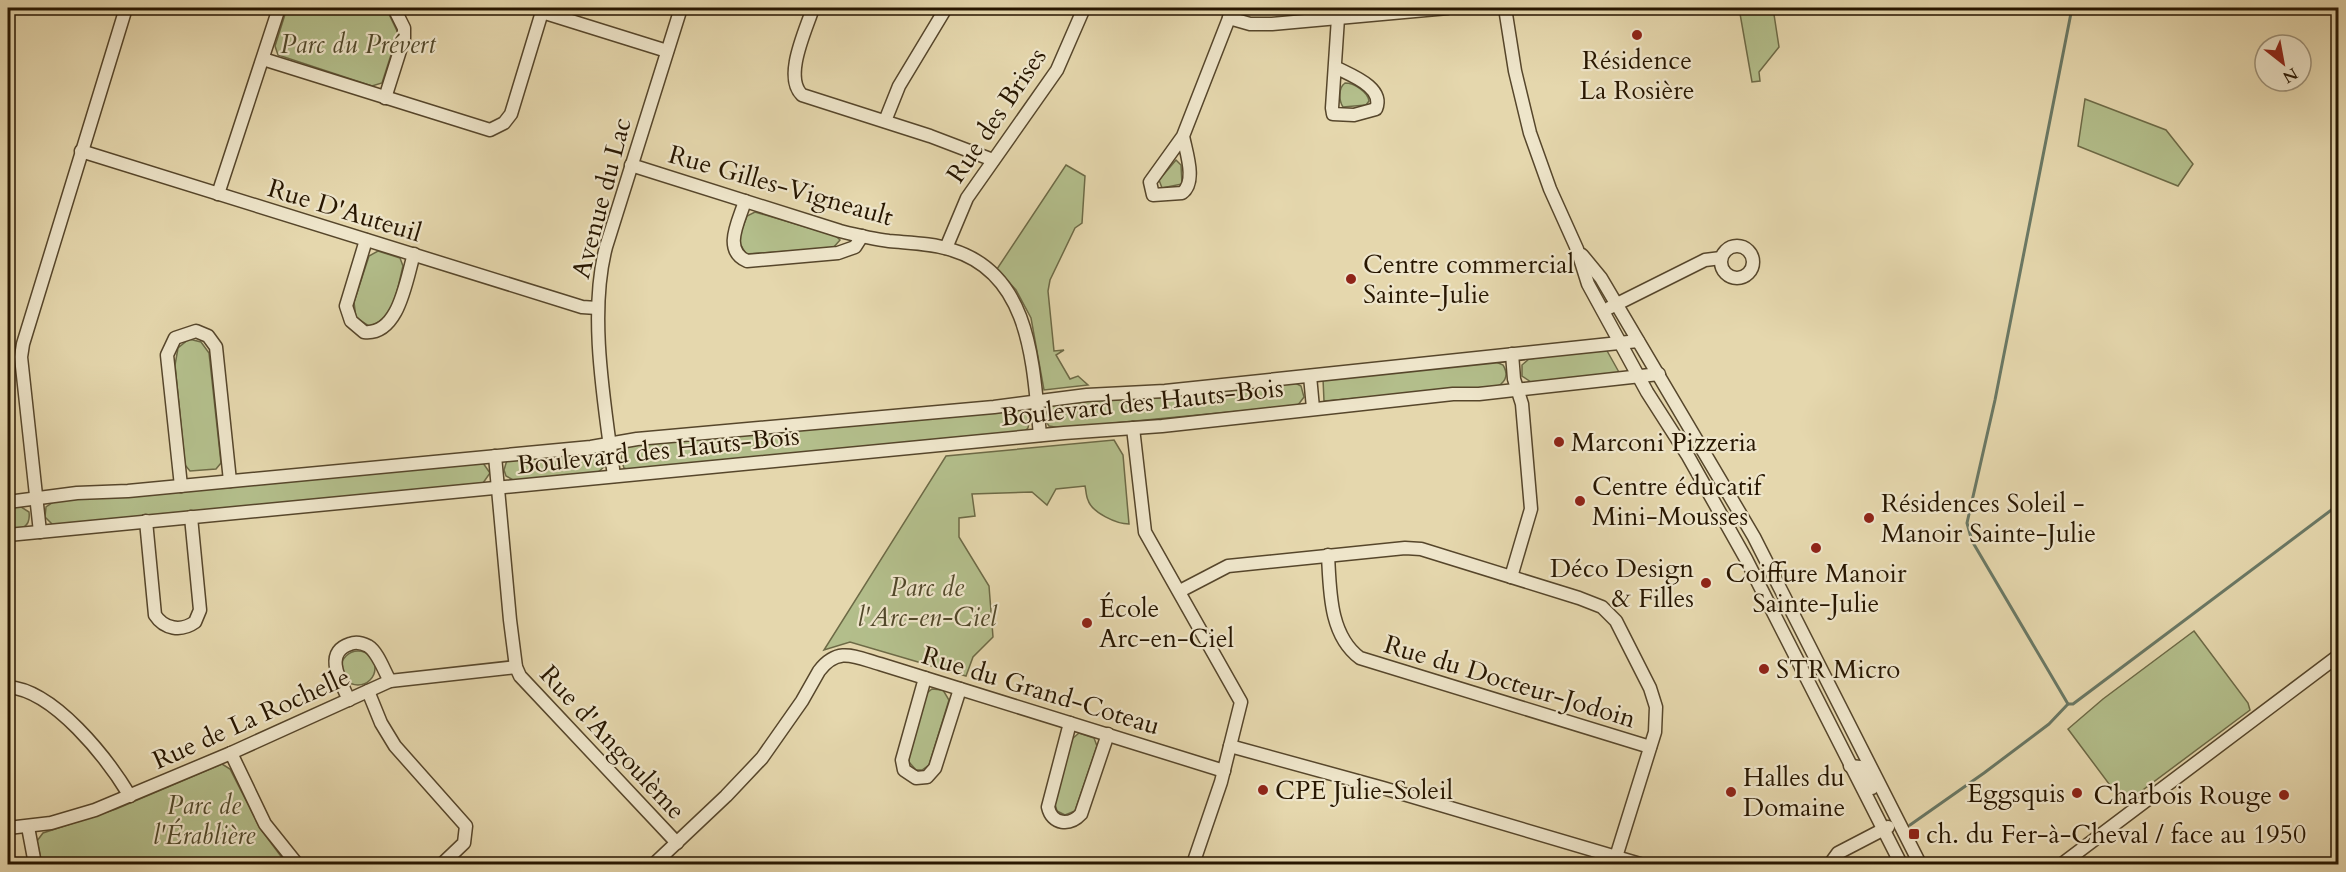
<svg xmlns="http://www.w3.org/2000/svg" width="2346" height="872" font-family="Cardo,serif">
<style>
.green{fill:#b3be8b;stroke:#6d6a46;stroke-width:1.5}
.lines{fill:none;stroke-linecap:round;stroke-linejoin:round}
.stream{stroke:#6a7864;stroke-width:3}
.minor-casing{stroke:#56462b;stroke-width:15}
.minor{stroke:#eee5ca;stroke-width:12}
.poi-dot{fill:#8f2418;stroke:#eee5ca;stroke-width:2}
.labels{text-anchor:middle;stroke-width:4.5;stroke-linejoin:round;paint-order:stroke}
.park-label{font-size:26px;font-style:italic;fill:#51482a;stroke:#eee5ca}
.poi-label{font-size:26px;fill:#271600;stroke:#eee5ca;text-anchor:start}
.street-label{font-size:26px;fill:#271600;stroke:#eee5ca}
</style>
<rect width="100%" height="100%" fill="#e5d7ad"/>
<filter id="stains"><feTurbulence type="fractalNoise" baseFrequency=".00333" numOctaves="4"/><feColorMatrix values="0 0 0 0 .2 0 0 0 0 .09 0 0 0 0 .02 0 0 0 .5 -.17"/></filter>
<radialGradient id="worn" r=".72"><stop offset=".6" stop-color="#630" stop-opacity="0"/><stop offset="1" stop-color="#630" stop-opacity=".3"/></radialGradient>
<!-- green -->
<g class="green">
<path d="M287,8H386L398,33L382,83L372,86L278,55L275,46Z"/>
<path d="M1739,8H1773L1779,47L1759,72L1760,81L1752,82Z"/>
<path d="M1345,83C1354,83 1368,92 1369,101L1366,105L1343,107C1339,101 1338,88 1345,83Z"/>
<path d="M2085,99L2166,130L2193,164L2178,186L2078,146Z"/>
<path d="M1176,160L1181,165L1182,184L1162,188L1159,180Z"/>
<path d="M1066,165L1085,176L1082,223L1075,228L1050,280L1048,291L1054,351L1064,350L1056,355L1070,379L1078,376L1088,385L1044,390L1031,318L1016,290L997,269Z"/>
<path d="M755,212L836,236L840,240L833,248L746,254L738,240L747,216Z"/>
<path d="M378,251L400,258L403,266C397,289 395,320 369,326L356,318L354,302L369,256Z"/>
<path d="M189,339L201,342L209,353L221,463L216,469L190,471L185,465L175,365L178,348Z"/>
<path d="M1606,349L1620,374L1531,382L1522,376V365L1529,359Z"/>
<path d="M1494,361L1503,365C1508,373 1507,381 1498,386L1324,401L1323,379Z"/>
<path d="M1291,381L1301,386L1304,397L1298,405L1292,406L1061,428L1049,426L1044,418L1049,407L1059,404Z"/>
<path d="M1024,409L1030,418L1028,428L1025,431L629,470L624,468L621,459L625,448L634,445Z"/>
<path d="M1114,440L1123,455L1129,524C1117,524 1092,513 1088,500C1086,496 1086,490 1085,486L1056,489L1047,505L1032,492L972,494L975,516L959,518V537L989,586L993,637L973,657L966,676L850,642L824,650L946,456Z"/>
<path d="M597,450L604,456L605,466L596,474L515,481L506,476L504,470L507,460Z"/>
<path d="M483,463L490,473L483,483L55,527L45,517L46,507L55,501Z"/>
<path d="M18,505L29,512C31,528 21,529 8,531V506Z"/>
<path d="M2194,631L2248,703L2250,710L2124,804L2068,729L2103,699Z"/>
<circle cx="358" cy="668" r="17"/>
<path d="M932,689L943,690L949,700L929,765L922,770H916L909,762V756L927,693Z"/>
<path d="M1079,733L1094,738L1097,746L1075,811L1065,815L1057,811L1055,804L1072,739Z"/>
<path d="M222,764L230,769L260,828L283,859L278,864H42L37,841L43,833L116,809Z"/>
</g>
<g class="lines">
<!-- stream -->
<g class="stream">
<path d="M2072,8L1995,400L1967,523L1972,541L2068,704H2073L2338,505"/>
<path d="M1910,825L1984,773L2049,724L2068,704"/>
</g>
<!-- minor casing -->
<g class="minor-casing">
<g id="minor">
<path d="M539,8L542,12L667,51"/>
<path d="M813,8C806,30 783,77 802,95L930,136L993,160"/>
<path d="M1505,8L1515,71L1530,133L1550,189L1577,249L1588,284L1647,392L1688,456L1746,559L1901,864"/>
<path d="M1229,18L1250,24H1272L1448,8"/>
<path d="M263,59L490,130L504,123L511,114L542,12"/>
<path d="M1335,67C1350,75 1385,87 1376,109L1354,115L1333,114L1332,108L1338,18"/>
<path d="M385,98L404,38V28L394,8"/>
<path d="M885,121L899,86L946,8"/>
<path d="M1183,136C1186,152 1197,182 1182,193L1153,195L1150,182L1183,136L1233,8"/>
<path d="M81,151L582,307L597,308"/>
<path d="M631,165L840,231C856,235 872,239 889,241C910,243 932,243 952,250C1032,274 1033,367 1040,435"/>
<path d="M218,194L279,8"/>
<path d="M745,201C739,221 722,250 747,261L838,253L855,247L862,236"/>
<path d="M366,240L346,306L351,321L364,332C399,336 406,280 414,254"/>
<circle cx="1737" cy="262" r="16"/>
<path d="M946,248L967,198L1057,70L1084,8"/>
<path d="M1582,255L1601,278L1754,537L1920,864"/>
<path d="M1609,308L1705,260L1721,258"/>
<path d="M1310,376L1313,408"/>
<path d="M1133,428L1145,532L1241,702L1221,782L1193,864"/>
<path d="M495,456L510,620L516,667L520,676L677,843"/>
<path d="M614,476C605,406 588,315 606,247L681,8"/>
<path d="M181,486L167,355L175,338L196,331L208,336L216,347L230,481"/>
<path d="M8,502L77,493L128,491L591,447L637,439L994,407L1087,395L1165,391L1638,341"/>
<path d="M146,521L155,615C164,629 181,632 195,622L200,610L191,517"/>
<path d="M40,532L21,357L23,344L126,8"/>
<path d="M8,535L1064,433L1162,426L1453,394H1479L1659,374"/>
<path d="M1328,555C1330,590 1329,635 1360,658L1650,747"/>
<path d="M1511,577L1531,509L1522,404L1514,379L1512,354"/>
<path d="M1180,591L1228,566L1405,548L1421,549L1579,598L1602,607L1616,621L1650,688L1656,707L1655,732L1616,857"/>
<path d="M925,678L902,760L904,770L916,778L927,777L935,768L960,689"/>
<path d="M8,687C54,690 107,758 130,796"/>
<path d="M368,691L381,723L395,746L466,826L464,843L442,864"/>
<path d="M349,700C342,684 322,653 350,644C355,642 362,643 368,646C378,652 384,671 390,681"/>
<path d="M1070,723L1048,807C1052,825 1070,826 1081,814L1108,734"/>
<path d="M1230,746L1383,788L1640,864"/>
<path d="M231,753L265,824L297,864"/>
<path d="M1850,766L1860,767L1872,788"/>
<path d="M28,827L35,864"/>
<path d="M8,828L51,823L95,810L231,753L390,681L516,667"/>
<path d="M654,864L726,796L762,758L802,701L819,671C838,646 855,657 880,664L1224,771"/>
<path d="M1830,864L1838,853L1888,827"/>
<path d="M2062,864L2338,656"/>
</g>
</g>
<!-- minor -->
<use href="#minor" class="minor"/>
</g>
<!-- markers -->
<g class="poi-dot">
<circle cx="1637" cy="35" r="6"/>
<circle cx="1351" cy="279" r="6"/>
<circle cx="1559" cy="442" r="6"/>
<circle cx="1580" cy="501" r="6"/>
<circle cx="1869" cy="518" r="6"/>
<circle cx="1816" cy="548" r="6"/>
<circle cx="1706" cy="583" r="6"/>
<circle cx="1087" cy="623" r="6"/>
<circle cx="1764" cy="669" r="6"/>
<circle cx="1263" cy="790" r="6"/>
<circle cx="1731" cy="792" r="6"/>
<circle cx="2077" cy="793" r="6"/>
<circle cx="2284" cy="795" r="6"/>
<rect x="1908" y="828" width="12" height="12" rx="3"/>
</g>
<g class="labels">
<!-- park labels -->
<g class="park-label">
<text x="358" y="53">Parc du Prévert</text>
<text x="927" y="596">Parc de<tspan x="927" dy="30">l'Arc-en-Ciel</tspan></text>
<text x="204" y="814">Parc de<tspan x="204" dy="30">l'Érablière</tspan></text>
</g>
<!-- poi labels -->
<g class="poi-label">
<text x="1637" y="69" text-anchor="middle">Résidence<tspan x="1637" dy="30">La Rosière</tspan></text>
<text x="1363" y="273">Centre commercial<tspan x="1363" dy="30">Sainte-Julie</tspan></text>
<text x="1571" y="451">Marconi Pizzeria</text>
<text x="1592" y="495">Centre éducatif<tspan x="1592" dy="30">Mini-Mousses</tspan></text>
<text x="1881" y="512">Résidences Soleil -<tspan x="1881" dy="30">Manoir Sainte-Julie</tspan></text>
<text x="1694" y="577" text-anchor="end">Déco Design<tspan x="1694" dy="30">&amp; Filles</tspan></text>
<text x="1816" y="582" text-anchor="middle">Coiffure Manoir<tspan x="1816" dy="30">Sainte-Julie</tspan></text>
<text x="1099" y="617">École<tspan x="1099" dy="30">Arc-en-Ciel</tspan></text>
<text x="1776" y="678">STR Micro</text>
<text x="1743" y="786">Halles du<tspan x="1743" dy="30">Domaine</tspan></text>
<text x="1275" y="799">CPE Julie-Soleil</text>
<text x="2065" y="802" text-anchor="end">Eggsquis</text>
<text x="2272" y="804" text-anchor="end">Charbois Rouge</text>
<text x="1926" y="843">ch. du Fer-à-Cheval / face au 1950</text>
</g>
<!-- street labels -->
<g class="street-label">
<text transform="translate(996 115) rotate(-56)" y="9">Rue des Brises</text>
<text transform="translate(781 185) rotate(16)" y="9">Rue Gilles-Vigneault</text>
<text transform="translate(601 198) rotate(-75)" y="9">Avenue du Lac</text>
<text transform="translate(345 210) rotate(17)" y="9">Rue D'Auteuil</text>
<text transform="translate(1142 402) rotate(-6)" y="9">Boulevard des Hauts-Bois</text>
<text transform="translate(658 450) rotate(-6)" y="9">Boulevard des Hauts-Bois</text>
<text transform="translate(1510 681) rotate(17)" y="9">Rue du Docteur-Jodoin</text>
<text transform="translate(1041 690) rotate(17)" y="9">Rue du Grand-Coteau</text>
<text transform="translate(251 718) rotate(-24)" y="9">Rue de La Rochelle</text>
<text transform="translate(613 742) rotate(47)" y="9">Rue d'Angoulème</text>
</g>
</g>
<!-- margin -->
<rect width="2346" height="872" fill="none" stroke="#e5d7ad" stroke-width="30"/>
<rect x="9" y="9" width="2328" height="854" fill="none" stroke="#271600" stroke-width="3"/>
<rect x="15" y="15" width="2316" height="842" fill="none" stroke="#271600" stroke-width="1.5"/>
<!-- north arrow -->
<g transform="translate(2283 63) rotate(149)"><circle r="28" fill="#eee5ca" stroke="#9e9279" stroke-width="1.5"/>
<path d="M0-4.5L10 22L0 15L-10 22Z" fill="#8f2418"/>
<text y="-9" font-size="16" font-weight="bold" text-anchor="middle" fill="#271600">N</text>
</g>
<rect width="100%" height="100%" filter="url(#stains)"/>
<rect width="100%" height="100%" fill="url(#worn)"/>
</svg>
